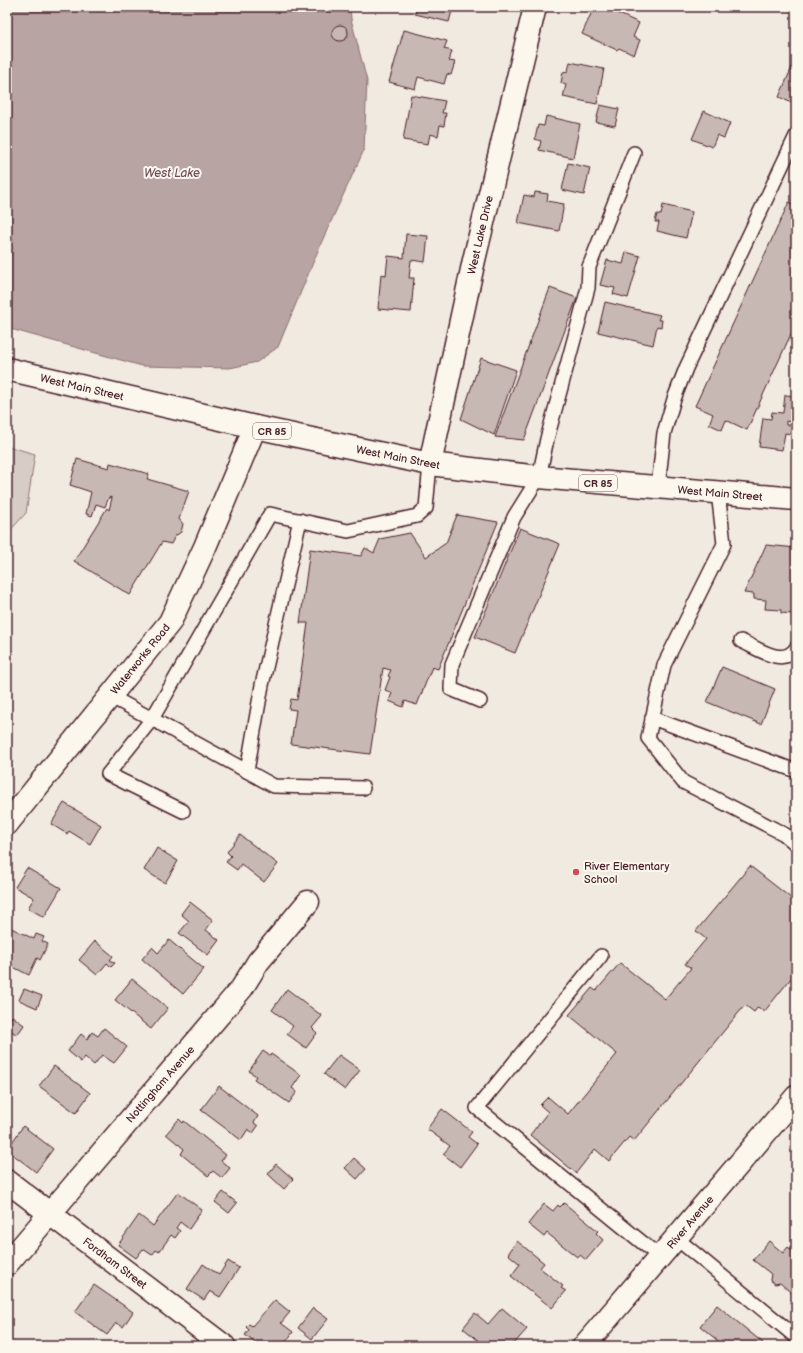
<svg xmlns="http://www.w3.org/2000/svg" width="803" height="1353" font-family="'Balsamiq Sans',sans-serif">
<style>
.green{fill:#d8ccc6;stroke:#917678}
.water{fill:#b8a4a2;stroke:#8c6f72}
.building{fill:#c8b8b3;stroke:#4a1f2b}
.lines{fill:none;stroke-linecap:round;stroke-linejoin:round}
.service-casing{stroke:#4a1f2b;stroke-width:16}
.minor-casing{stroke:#4a1f2b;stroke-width:25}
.primary-casing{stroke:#4a1f2b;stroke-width:25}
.service{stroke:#fbf7ec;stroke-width:13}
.minor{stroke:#fbf7ec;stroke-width:22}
.primary{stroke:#fbf7ec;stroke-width:22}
.poi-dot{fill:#d1495b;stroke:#fbf7ec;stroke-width:1.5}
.labels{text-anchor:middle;stroke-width:4;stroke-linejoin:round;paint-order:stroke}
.shield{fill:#fbf7ec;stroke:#7f6065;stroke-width:1}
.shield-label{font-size:10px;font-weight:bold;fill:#4a1f2b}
.street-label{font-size:11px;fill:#4a1f2b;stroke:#fbf7ec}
.poi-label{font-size:11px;fill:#4a1f2b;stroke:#fbf7ec;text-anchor:start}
.water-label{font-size:12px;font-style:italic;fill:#704e55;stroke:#fbf7ec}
</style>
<rect width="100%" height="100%" fill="#f0eae0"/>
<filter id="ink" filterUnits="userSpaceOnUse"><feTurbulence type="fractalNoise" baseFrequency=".025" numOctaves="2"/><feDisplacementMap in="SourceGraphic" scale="8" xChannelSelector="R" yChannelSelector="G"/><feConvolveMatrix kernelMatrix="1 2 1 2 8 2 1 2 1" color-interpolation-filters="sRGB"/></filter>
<g filter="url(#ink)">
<!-- green -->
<path class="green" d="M7,446L35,454L26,513L7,534Z"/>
<!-- water -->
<path class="water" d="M7,7H350L351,19L367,81L364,150L322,241L278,347L257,362L230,368L142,366L7,328Z"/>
<!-- building -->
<g class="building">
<path d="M417,7H453L449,22L415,14Z"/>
<path d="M594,7H604L639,23L633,37L640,40L634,55L619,48L617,50L582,34Z"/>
<circle cx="340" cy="33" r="8"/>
<path d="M404,30L447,41L444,49L452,51L449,61L455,62L451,75L447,74L444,84L418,77L415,89L389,82Z"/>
<path d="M796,58V105L779,97Z"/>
<path d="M570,62L604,69L597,104L563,97L566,85L561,83L563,72L568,71Z"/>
<path d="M411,95L445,101L442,113H446L444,126L440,125L438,136L430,134L428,144L403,140Z"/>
<path d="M600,105L619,109L615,126L596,122Z"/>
<path d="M704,111L730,123L724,138L717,135L712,147L692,139Z"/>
<path d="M546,116L580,124L573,158L539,150L541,141L535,139L538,125L544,126Z"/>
<path d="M568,163L590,168L584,195L562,190Z"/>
<path d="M535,192L548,194L547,201L564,204L559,231L518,223L524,195L534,197Z"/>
<path d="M789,202L796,206V323L747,430L726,420L722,430L709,424L713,414L695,406Z"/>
<path d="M663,205L692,212L686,238L657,231L659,222H655L657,214L661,215Z"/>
<path d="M406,234L428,236L425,262L411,260L409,278H414L411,312L378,309L381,274L386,275L388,256L404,258Z"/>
<path d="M626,252L640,256L628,298L613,294L615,288L600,285L607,260L623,264Z"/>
<path d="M550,288L577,298L524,440L495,437Z"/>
<path d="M605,302L660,315L658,320H662L661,327L657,326L653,345L598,332Z"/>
<path d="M481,358L516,370L494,435L461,419Z"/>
<path d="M785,395L796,396V423L786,421V425H793L791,434L785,433L782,450L759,447L763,418L771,419L772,412L783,413Z"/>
<path d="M77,459L109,468L110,463L149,474L147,479L189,491L179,519L183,524L181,532L175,536L171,544L162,542L130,595L74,561L107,508L109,510L112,498L109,497L105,507L96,504L92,516L86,514L91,492L70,485Z"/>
<path d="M457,515L498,522L438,669L432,667L417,705L405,701L403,707L389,701L392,693L385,690L390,677L388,676L391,670L383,668L370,754L291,744L296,710L289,709L291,699L297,700L308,623H300L310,549L361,556L365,548L374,553L380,539L410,533L426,557L446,543Z"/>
<path d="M520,528L560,544L515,653L475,637Z"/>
<path d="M766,545L796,548V606H794L793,614L781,613V610L765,609L766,600L754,599V594L744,593Z"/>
<path d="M722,667L775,689L761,724L707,702Z"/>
<path d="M64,803L101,825L90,844L69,831L67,834L51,824Z"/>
<path d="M240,835L278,864L264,882L241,864L237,870L226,862L231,856L227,852Z"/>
<path d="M157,848L178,861L165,883L144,870Z"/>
<path d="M750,866L796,902V962L793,966L796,968V972L764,1012L758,1007L754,1012L745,1005L634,1141L629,1137L609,1161L595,1149L576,1173L530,1135L548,1112L540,1105L548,1097L568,1114L617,1054L569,1015L592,988L596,991L620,963L665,999L691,968L685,964L706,939L696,931Z"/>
<path d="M27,868L61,888L44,917L28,908L34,898L15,887Z"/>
<path d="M190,902L213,920L206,930L219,940L208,955L179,933L189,921L181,914Z"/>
<path d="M7,926L34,939L36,934L44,937L42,941L48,944L40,960L37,958L29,975L7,964Z"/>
<path d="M169,940L204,969L183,994L142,959L152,947L158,953Z"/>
<path d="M95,941L113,956L110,960L115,963L111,967L107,963L97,975L79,960Z"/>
<path d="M132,979L168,1008L151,1029L115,1000Z"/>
<path d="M24,989L42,996L37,1008L19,1000Z"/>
<path d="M287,989L322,1016L312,1028L317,1033L306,1048L287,1034L293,1026L272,1010Z"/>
<path d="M12,1016L24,1025L17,1035L7,1028V1024Z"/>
<path d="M104,1028L127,1047L114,1063L102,1055L94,1065L85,1057L81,1062L68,1051L81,1034L87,1039L92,1032L98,1036Z"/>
<path d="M263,1051L270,1056L271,1054L301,1075L292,1088L297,1092L289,1103L254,1079L256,1076L249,1071Z"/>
<path d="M339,1055L360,1070L345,1090L324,1074Z"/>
<path d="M54,1066L90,1093L76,1113L39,1086Z"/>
<path d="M219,1086L258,1116L254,1123L258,1126L253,1133L248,1129L241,1140L201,1110Z"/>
<path d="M442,1109L472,1132L468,1137L477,1144L460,1167L443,1154L450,1146L427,1129Z"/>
<path d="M179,1119L183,1123L184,1121L226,1155L221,1161L230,1168L222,1178L213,1171L208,1176L181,1154L184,1149L166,1134Z"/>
<path d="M23,1126L53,1149L36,1172L7,1150Z"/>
<path d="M354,1158L366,1169L357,1179L345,1168Z"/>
<path d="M276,1164L293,1179L284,1189L268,1174Z"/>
<path d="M178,1192L202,1210L189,1229L180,1222L176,1228L180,1231L175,1238L171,1235L159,1252L156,1250L152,1255L143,1249L136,1258L118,1245L139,1215L153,1226Z"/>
<path d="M223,1192L237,1203L229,1213L215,1202Z"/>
<path d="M7,1199L12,1202L7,1210Z"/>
<path d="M564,1203L598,1231L596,1233L603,1240L586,1260L580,1255L577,1257L547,1233L544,1237L528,1224L544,1204L553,1211L558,1205L560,1207Z"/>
<path d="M517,1241L544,1263L540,1268L563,1286L561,1288L566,1291L552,1308L511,1276L520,1264L508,1254Z"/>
<path d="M769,1241L783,1253L788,1247L796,1254L795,1296L780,1283L775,1284L770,1280L771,1274L753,1260Z"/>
<path d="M228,1261L239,1268L220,1297L210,1291L204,1300L187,1289L203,1264L219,1275Z"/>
<path d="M94,1285L133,1312L123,1327L116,1323L107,1335L75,1312Z"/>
<path d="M275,1300L290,1312L281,1323L293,1332L283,1346L278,1343L276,1346H263L260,1344L259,1346L245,1335L249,1330L246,1327L249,1324L252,1326Z"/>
<path d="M717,1305L763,1343L761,1346H724L700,1326Z"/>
<path d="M313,1308L328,1319L312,1339L298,1328Z"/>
<path d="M502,1308L527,1329L512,1346H509L505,1343L503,1346H485L463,1328L475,1313L488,1324Z"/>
</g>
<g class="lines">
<!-- service casing -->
<g class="service-casing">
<g id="service">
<path d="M658,487L664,433L674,399L686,368L796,136"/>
<path d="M718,492L724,544L664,665L648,738L683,782L784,834L796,844"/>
<path d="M741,641C757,648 784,668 796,648"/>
<path d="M110,696L274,786L363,788"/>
<path d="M480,701L451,689L452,664L514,517L539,477L547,439L588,288L589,267L634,153"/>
<path d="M652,718L796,771"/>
<path d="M247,771L262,685L300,520"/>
<path d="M183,811L108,774L152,719L270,514L348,531L417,516L426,508L430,464"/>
<path d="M601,956L477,1108L660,1257"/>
<path d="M676,1238L796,1337"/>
</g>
</g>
<!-- minor casing -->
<g class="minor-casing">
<g id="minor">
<path d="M430,464L474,260L535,7"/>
<path d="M7,824L170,622L205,547L255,427"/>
<path d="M7,1181L224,1346"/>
<path d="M7,1264L242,988L258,962L308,902"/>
<path d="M584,1346L796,1097"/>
</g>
</g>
<!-- primary casing -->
<g class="primary-casing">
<path id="primary" d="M7,369L255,427L430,464L539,477L796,499"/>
</g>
<!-- service -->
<use href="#service" class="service"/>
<!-- minor -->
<use href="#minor" class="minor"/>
<!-- primary -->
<use href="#primary" class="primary"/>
</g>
</g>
<!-- markers -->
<circle class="poi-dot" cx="576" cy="872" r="4"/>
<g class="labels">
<!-- shield labels -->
<g class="shield">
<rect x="253" y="423" width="38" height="16" rx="3"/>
<rect x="579" y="475" width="38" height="16" rx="3"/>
</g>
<g class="shield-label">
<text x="272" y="435">CR 85</text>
<text x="598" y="487">CR 85</text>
</g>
<!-- street labels -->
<g class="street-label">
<text transform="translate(480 235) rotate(-77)" y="4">West Lake Drive</text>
<text transform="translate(82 387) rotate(13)" y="4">West Main Street</text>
<text transform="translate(398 457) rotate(11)" y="4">West Main Street</text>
<text transform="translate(720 493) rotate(5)" y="4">West Main Street</text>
<text transform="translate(140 659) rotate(-51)" y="4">Waterworks Road</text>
<text transform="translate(160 1084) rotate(-49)" y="4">Nottingham Avenue</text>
<text transform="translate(690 1222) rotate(-50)" y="4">River Avenue</text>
<text transform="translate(115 1263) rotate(37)" y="4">Fordham Street</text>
</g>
<!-- poi labels -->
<g class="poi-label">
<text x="584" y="870">River Elementary<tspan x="584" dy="13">School</tspan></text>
</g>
<!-- water labels -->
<g class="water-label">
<text x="172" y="177">West Lake</text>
</g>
</g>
<!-- margin -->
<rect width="803" height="1353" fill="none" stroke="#fbf7ec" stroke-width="24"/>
<rect x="12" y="12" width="779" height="1329" fill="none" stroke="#4a1f2b" stroke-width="1.5" filter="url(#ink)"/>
</svg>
